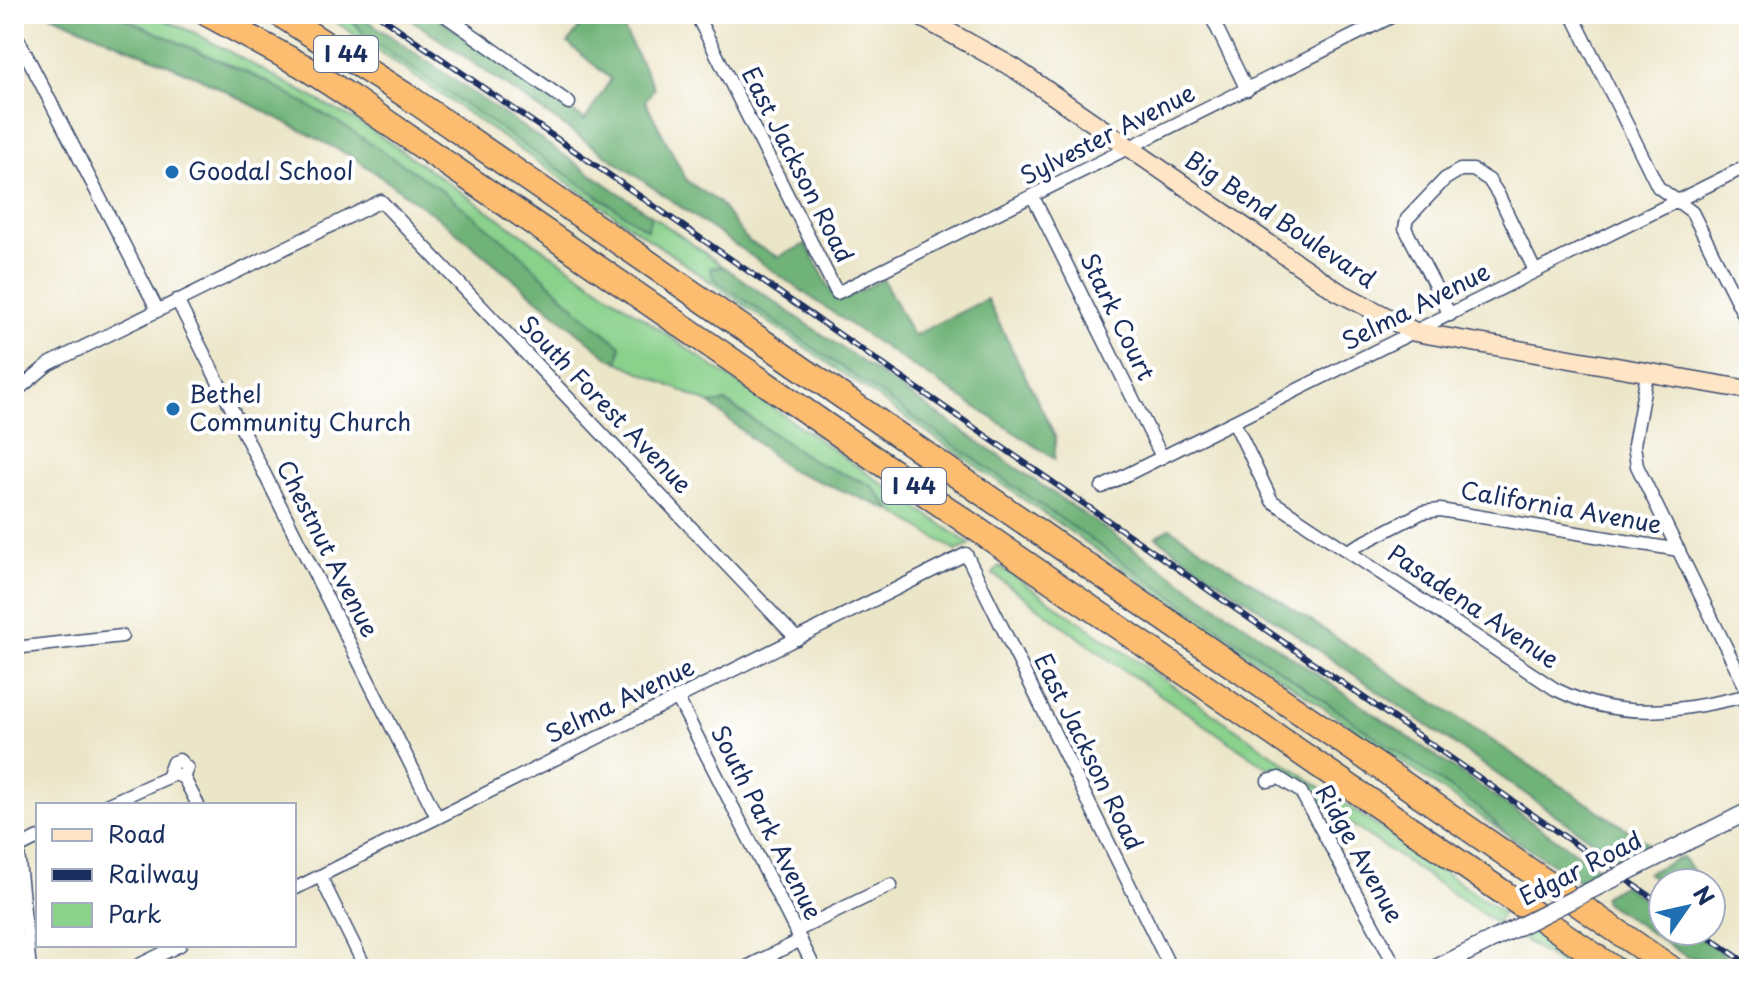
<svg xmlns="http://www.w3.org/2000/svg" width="1763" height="983" font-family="'Playpen Sans',sans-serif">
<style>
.green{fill:#8ad18c;stroke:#528075;stroke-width:2}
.forest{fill:#6fb378;stroke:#45716b;stroke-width:2}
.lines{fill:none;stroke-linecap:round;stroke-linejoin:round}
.minor-casing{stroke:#3a4a6e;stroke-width:15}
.tertiary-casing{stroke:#3a4a6e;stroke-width:19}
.secondary-casing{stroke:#3a4a6e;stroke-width:21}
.motorway-casing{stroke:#3a4a6e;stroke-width:27}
.minor{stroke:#fff;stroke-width:12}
.tertiary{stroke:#fff;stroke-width:16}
.secondary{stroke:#fee5c5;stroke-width:18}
.motorway{stroke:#fcbd6f;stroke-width:24}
.rail-casing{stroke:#1b2f5e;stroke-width:6}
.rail{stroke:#fff;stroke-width:3;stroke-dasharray:9;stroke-linecap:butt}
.tertiary-bridge-casing{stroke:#3a4a6e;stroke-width:19;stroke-linecap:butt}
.tertiary-bridge{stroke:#fff;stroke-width:16}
.poi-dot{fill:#1f6fb2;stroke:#fff;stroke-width:3}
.labels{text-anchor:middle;stroke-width:8;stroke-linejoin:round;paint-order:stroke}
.shield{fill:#fff;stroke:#5f6d8e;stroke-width:2}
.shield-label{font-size:22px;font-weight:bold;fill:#1b2f5e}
.street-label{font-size:24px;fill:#1b2f5e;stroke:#fff}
.poi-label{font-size:24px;fill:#1b2f5e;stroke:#fff;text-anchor:start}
</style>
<rect width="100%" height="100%" fill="#fff"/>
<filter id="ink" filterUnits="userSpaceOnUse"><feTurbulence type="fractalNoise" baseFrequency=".0125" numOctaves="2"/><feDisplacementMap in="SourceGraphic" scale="16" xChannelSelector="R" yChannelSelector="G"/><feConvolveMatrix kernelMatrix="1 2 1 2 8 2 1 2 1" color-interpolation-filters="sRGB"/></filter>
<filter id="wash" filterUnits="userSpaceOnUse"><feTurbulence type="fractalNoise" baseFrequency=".006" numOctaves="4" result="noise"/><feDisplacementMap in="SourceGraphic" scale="32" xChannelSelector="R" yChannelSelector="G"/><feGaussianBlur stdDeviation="1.8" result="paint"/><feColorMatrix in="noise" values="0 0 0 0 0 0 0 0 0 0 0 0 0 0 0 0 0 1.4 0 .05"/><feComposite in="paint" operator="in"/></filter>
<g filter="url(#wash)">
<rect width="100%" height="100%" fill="#ece6c9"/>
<!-- green -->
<g class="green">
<path d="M115,14H150L195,33L369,128L971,545L956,551L893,511L871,485L815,462L727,402L710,404L618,362L621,346L341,124L265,81Z"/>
<path d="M325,14C345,14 354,20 365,36L647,229L651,215L724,267L710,268L714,279L1480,809L1509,836Z"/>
<path d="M999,566L1503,913L1496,923L1307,794C1295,779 1288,768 1267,767L1115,664L993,574Z"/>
<path d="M1532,929L1589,969H1566L1517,935Z"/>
</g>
<!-- forest -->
<g class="forest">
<path d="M49,14H115L265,81L341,124L439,188L516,250L584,316L621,346L618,362L608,357L443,221L353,157L198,77Z"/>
<path d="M342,14H358L651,215L647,230L365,36L356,23Z"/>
<path d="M403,14H432L585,120L611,79L568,43L589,14H616L654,88L645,101L687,181L718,202L748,241L778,257L806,244L836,300L840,301L883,279L913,336L987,299L1055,436V459L855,328Z"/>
<path d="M724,267L1606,873L1584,884L1509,836L1480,809L714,279L710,268Z"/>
<path d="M726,402L815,462L871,485L893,511L788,469L710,404Z"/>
<path d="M1170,528L1655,848L1625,863L1156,537Z"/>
<path d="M1682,857L1703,883L1663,884L1647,873Z"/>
<path d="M1623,885L1663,913V931H1690L1745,969H1716L1701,959L1687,957L1605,902L1603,896Z"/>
</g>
</g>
<g filter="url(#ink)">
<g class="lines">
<!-- minor casing -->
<g class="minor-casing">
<g id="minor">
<path d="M443,14L569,103"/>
<path d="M696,14L837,293L1397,14"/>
<path d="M1210,14L1247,90"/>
<path d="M1572,14L1658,187L1692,212L1749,325"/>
<path d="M14,31L157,309"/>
<path d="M1033,197L1162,457"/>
<path d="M177,300L437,817"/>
<path d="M1450,315L1405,228L1407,219L1445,179L1460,170H1473L1489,180L1498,194L1535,271"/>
<path d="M1647,374L1634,445L1637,466L1749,694"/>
<path d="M14,393L49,364L381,201L797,639"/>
<path d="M1234,422L1272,501L1555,689C1621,722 1680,712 1749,695"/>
<path d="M1102,487L1749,165"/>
<path d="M1349,550L1423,512L1440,510L1679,550"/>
<path d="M14,648L122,636"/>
<path d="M677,697L815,969"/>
<path d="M168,775L173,762L179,760L187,768L183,778"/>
<path d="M1268,781L1279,778L1301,792L1397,969"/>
<path d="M106,805L175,774L184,778L198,805"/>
<path d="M14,813L30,969"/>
<path d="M14,850L38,838"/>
<path d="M320,876L366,969"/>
<path d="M294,889L966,554L1171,969"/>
<path d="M796,931L891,885"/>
<path d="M131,969L180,945"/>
<path d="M743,969L801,940"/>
</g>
</g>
<!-- tertiary casing -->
<g class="tertiary-casing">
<g id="tertiary">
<path d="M1657,857L1749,811"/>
<path d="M1434,969L1494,939"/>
</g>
</g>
<!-- secondary casing -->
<g class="secondary-casing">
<path id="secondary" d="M916,14L1014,68L1337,291L1415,332L1749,390"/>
</g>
<!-- motorway casing -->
<g class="motorway-casing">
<g id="motorway">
<path d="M207,14L303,66L352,98L1614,969"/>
<path d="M279,14L410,98L1672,969"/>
</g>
</g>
<!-- minor -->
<use href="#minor" class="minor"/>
<!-- tertiary -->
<use href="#tertiary" class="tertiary"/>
<!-- secondary -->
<use href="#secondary" class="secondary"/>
<!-- motorway -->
<use href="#motorway" class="motorway"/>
<!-- rail casing -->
<g class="rail-casing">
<g id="rail">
<path d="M377,14L1663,905"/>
<path d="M1700,931L1749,965"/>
</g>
</g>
<!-- rail -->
<use href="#rail" class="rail"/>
<!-- tertiary-bridge casing -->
<g class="tertiary-bridge-casing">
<path id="tertiary-bridge" d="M1494,939L1657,857"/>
</g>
<!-- tertiary-bridge -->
<use href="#tertiary-bridge" class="tertiary-bridge"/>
</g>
</g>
<!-- markers -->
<g class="poi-dot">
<circle cx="172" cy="172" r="8"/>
<circle cx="173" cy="409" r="8"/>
</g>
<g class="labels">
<!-- shield labels -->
<g class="shield">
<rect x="314" y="36" width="64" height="36" rx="6"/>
<rect x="882" y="468" width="64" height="36" rx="6"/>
</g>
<g class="shield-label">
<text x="346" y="62">I 44</text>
<text x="914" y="494">I 44</text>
</g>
<!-- street labels -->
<g class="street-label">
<text transform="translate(1108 135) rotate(-27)" y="8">Sylvester Avenue</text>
<text transform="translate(797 165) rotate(63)" y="8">East Jackson Road</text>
<text transform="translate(1280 220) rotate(34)" y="8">Big Bend Boulevard</text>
<text transform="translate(1416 307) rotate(-27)" y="8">Selma Avenue</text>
<text transform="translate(1117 317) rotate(64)" y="8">Stark Court</text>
<text transform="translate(605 405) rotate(46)" y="8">South Forest Avenue</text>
<text transform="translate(1561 508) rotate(10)" y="8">California Avenue</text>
<text transform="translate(327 549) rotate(63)" y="8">Chestnut Avenue</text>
<text transform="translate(1473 607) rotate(34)" y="8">Pasadena Avenue</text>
<text transform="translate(620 701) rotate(-26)" y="8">Selma Avenue</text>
<text transform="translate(1088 752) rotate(64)" y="8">East Jackson Road</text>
<text transform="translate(766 823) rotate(63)" y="8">South Park Avenue</text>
<text transform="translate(1359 854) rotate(61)" y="8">Ridge Avenue</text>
<text transform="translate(1581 869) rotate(-27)" y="8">Edgar Road</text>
</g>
<!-- poi labels -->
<g class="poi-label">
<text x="188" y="180">Goodal School</text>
<text x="189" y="403">Bethel<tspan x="189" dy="28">Community Church</tspan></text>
</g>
</g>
<!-- margin -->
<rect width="1763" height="983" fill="none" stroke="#fff" stroke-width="48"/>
<!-- legend -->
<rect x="36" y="803" width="260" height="144" fill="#ffffff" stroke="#a4acbf" stroke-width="2"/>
<rect x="52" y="829" width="40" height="12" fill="#fee5c5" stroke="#a4acbf" stroke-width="2"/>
<text x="108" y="843" font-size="24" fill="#1b2f5e">Road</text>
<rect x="52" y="869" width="40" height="12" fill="#1b2f5e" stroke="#a4acbf" stroke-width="2"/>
<text x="108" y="883" font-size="24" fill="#1b2f5e">Railway</text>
<rect x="52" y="903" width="40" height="24" fill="#8ad18c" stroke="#a4acbf" stroke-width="2"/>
<text x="108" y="923" font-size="24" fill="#1b2f5e">Park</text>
<!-- north arrow -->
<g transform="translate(1687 907) rotate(56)"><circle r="38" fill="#ffffff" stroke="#a4acbf" stroke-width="2"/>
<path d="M0-6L14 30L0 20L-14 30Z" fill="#1f6fb2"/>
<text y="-12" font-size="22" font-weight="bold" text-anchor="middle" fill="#1b2f5e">N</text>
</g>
</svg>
